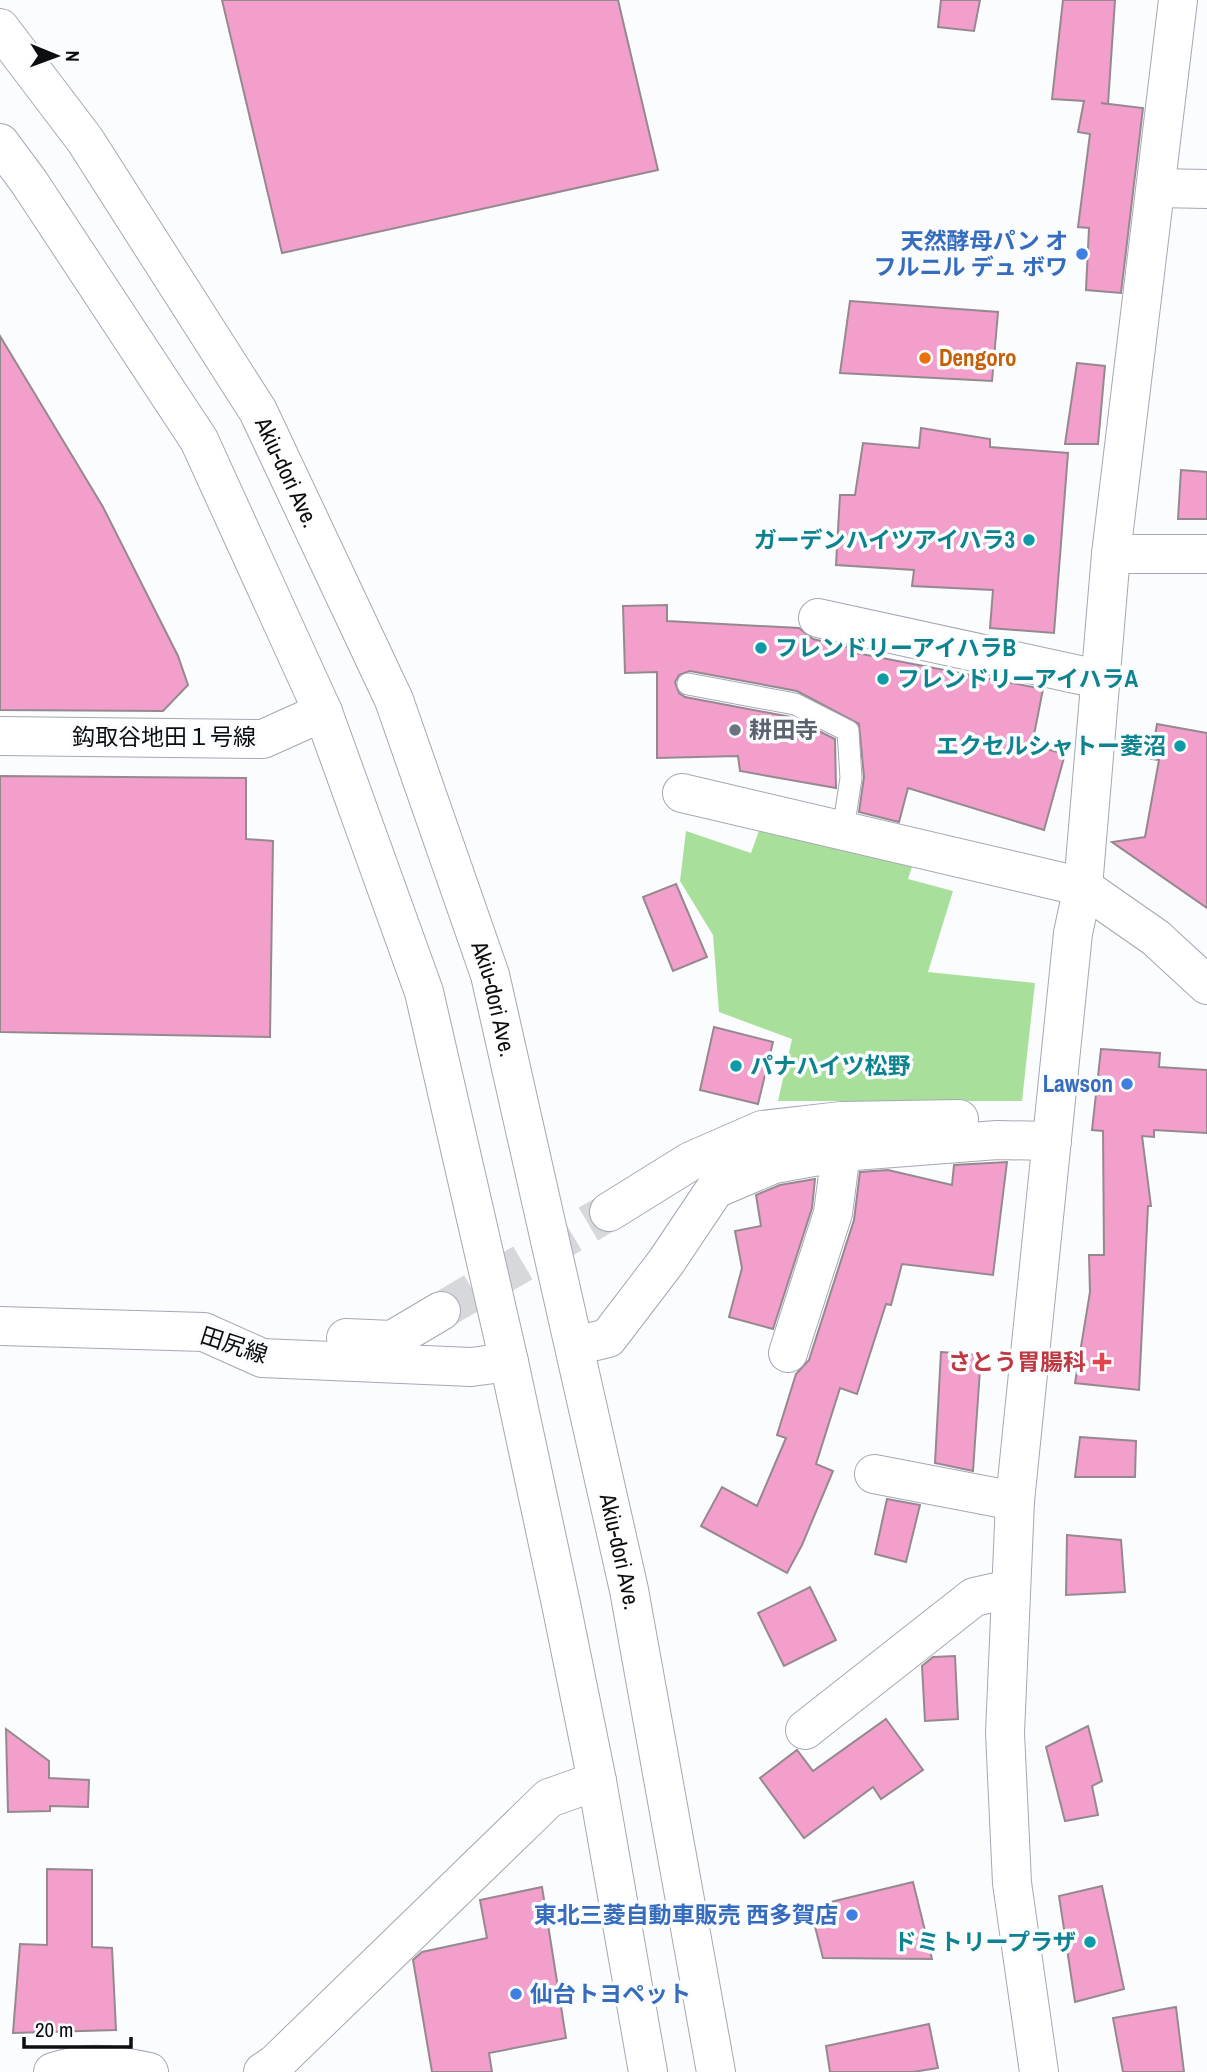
<svg xmlns="http://www.w3.org/2000/svg" width="1207" height="2072" font-family="'Archivo Narrow','Noto Sans JP',sans-serif">
<style>
.green{fill:#a8e09b}
.building{fill:#f39fcc;stroke:#95898f;stroke-width:2}
.lines{fill:none;stroke-linecap:round;stroke-linejoin:round}
.minor-tunnel{stroke:#d7d8db;stroke-width:38;stroke-dasharray:38 19;stroke-linecap:butt}
.service-casing{stroke:#a4a8b3;stroke-width:23}
.minor-casing{stroke:#a4a8b3;stroke-width:40}
.tertiary-casing{stroke:#a4a8b3;stroke-width:40}
.trunk-casing{stroke:#a4a8b3;stroke-width:40}
.service{stroke:#fff;stroke-width:21}
.minor{stroke:#fff;stroke-width:38}
.tertiary{stroke:#fff;stroke-width:38}
.trunk{stroke:#fff;stroke-width:38}
.shop-dot{fill:#3f7fe0;stroke:#fbfcfe;stroke-width:2.5}
.food-dot{fill:#e8710a;stroke:#fbfcfe;stroke-width:2.5}
.culture-dot{fill:#0f9aa8;stroke:#fbfcfe;stroke-width:2.5}
.worship-dot{fill:#6b7280;stroke:#fbfcfe;stroke-width:2.5}
.health-dot{fill:#e0444e;stroke:#fbfcfe;stroke-width:2.5}
.labels{text-anchor:middle;stroke-width:7;stroke-linejoin:round;paint-order:stroke}
.shop-label{font-size:23px;font-weight:bold;fill:#366cbe;stroke:#fbfcfe;text-anchor:end}
.food-label{font-size:23px;font-weight:bold;fill:#c56008;stroke:#fbfcfe;text-anchor:start}
.street-label{font-size:23px;fill:#0d0e12;stroke:#fbfcfe}
.culture-label{font-size:23px;font-weight:bold;fill:#0d838f;stroke:#fbfcfe;text-anchor:end}
.worship-label{font-size:23px;font-weight:bold;fill:#5b616d;stroke:#fbfcfe;text-anchor:start}
.health-label{font-size:23px;font-weight:bold;fill:#be3a42;stroke:#fbfcfe;text-anchor:end}
</style>
<rect width="100%" height="100%" fill="#fbfcfe"/>
<!-- green -->
<path class="green" d="M761,825L913,864L908,879L953,891L928,972L1035,983L1022,1101H778L792,1039L719,1012L713,935L680,881L686,831L751,853Z"/>
<!-- building -->
<g class="building">
<path d="M222,0H618L658,170L282,253Z"/>
<path d="M941,0H980L974,31L938,27Z"/>
<path d="M1063,0H1115L1108,104L1101,103L1143,108L1121,293L1086,290L1089,228L1078,227L1090,134L1078,132L1084,101L1052,99Z"/>
<path d="M850,301L998,312L992,381L840,373Z"/>
<path d="M0,336L103,507L178,656L188,685L163,711L0,710Z"/>
<path d="M1077,363L1105,366L1098,444H1065Z"/>
<path d="M921,428L990,439V447L1068,453L1054,633L990,628L993,590L912,586L914,570L836,565L840,495H855L863,443L919,448Z"/>
<path d="M1181,470L1207,472V519H1178Z"/>
<path d="M667,605V621L799,628L813,639L852,648L851,652L1043,689L1032,745L1065,754L1044,830L908,788L899,822L859,812L864,777L859,724L797,691L690,671L679,675L675,682L679,693L685,697L791,717L835,739L836,788L740,771L738,756L657,758V672L625,673L623,606Z"/>
<path d="M1157,724L1207,733V908L1112,842L1145,837L1159,760L1151,759Z"/>
<path d="M0,776L246,778V839L273,841L270,1037L0,1032Z"/>
<path d="M676,884L707,957L673,971L643,897Z"/>
<path d="M714,1027L773,1042L758,1104L700,1090Z"/>
<path d="M1101,1049L1160,1053L1159,1067L1207,1070V1133L1154,1130V1137L1142,1136L1151,1206H1148L1139,1390L1075,1383L1090,1292L1089,1255H1104L1103,1131L1092,1130Z"/>
<path d="M1007,1162L993,1275L902,1264L891,1305L886,1304L857,1394L840,1388L816,1464L833,1471L802,1545L787,1573L701,1526L722,1487L757,1506L786,1438L777,1435L796,1374L809,1360L854,1220L860,1172L888,1170L952,1185L954,1165Z"/>
<path d="M815,1179L812,1208L773,1329L729,1317L742,1268L735,1231L761,1226L756,1195L780,1185Z"/>
<path d="M941,1352L981,1355L973,1471L935,1463Z"/>
<path d="M1080,1437L1136,1441L1135,1477H1075Z"/>
<path d="M887,1499L920,1505L906,1562L875,1554Z"/>
<path d="M1067,1535L1121,1540L1125,1592L1066,1595Z"/>
<path d="M810,1587L836,1640L784,1666L758,1613Z"/>
<path d="M955,1656L958,1719L925,1721L922,1666L933,1657Z"/>
<path d="M886,1719L923,1770L881,1799L873,1787L804,1838L760,1778L797,1750L813,1771Z"/>
<path d="M1088,1726L1102,1781L1092,1786L1098,1815L1065,1821L1046,1747Z"/>
<path d="M6,1729L49,1761V1778L89,1780L88,1807L50,1806V1811L8,1812Z"/>
<path d="M47,1869L92,1870V1947L112,1948L116,2030L13,2033L20,1944L47,1945Z"/>
<path d="M913,1882L932,1959L823,1958L810,1907Z"/>
<path d="M1102,1886L1124,1989L1075,2002L1059,1896Z"/>
<path d="M542,1887L566,2038L489,2053L492,2072H432L413,1960L422,1952L487,1938L480,1900Z"/>
<path d="M1176,2007L1184,2072H1123L1113,2018Z"/>
<path d="M929,2024L938,2068L913,2072H830L826,2046Z"/>
</g>
<g class="lines">
<!-- minor-tunnel -->
<path class="minor-tunnel" d="M441,1311L609,1212"/>
<!-- service casing -->
<g class="service-casing">
<path id="service" d="M688,684L795,704L848,731L851,778L843,830"/>
</g>
<!-- minor casing -->
<g class="minor-casing">
<g id="minor">
<path d="M1156,188L1207,189"/>
<path d="M1111,554H1207"/>
<path d="M818,618L1098,679"/>
<path d="M0,736L263,739L323,712"/>
<path d="M682,793L1083,887"/>
<path d="M609,1212L691,1161L762,1130L841,1121L959,1119"/>
<path d="M0,1326L204,1332L262,1358L471,1367L509,1362"/>
<path d="M346,1338L392,1340L441,1311"/>
<path d="M575,1346L608,1338L666,1262L715,1189L774,1164L841,1152L997,1140L1052,1141"/>
<path d="M788,1353L833,1213L841,1152"/>
<path d="M874,1474L1015,1501"/>
<path d="M805,1730L974,1597L1010,1589"/>
<path d="M53,2072C87,2061 115,2064 149,2072"/>
<path d="M263,2072L275,2064L549,1798L597,1781"/>
</g>
</g>
<!-- tertiary casing -->
<g class="tertiary-casing">
<g id="tertiary">
<path d="M1083,887L1156,938L1207,985"/>
<path d="M1039,2072L1012,1883L1005,1733L1015,1501L1073,933L1083,887L1111,554L1178,0"/>
</g>
</g>
<!-- trunk casing -->
<g class="trunk-casing">
<g id="trunk">
<path id="s1" d="M0,28L85,140L258,411L394,700L490,975L629,1590L716,2072"/>
<path d="M0,143L29,182L199,440L323,712L424,992L509,1362L561,1604L597,1781L648,2072"/>
</g>
</g>
<!-- service -->
<use href="#service" class="service"/>
<!-- minor -->
<use href="#minor" class="minor"/>
<!-- tertiary -->
<use href="#tertiary" class="tertiary"/>
<!-- trunk -->
<use href="#trunk" class="trunk"/>
</g>
<!-- markers -->
<g class="shop-dot">
<circle cx="1082" cy="254" r="7"/>
<circle cx="1127" cy="1084" r="7"/>
<circle cx="852" cy="1915" r="7"/>
<circle cx="516" cy="1994" r="7"/>
</g>
<circle class="food-dot" cx="925" cy="358" r="7"/>
<g class="culture-dot">
<circle cx="1029" cy="540" r="7"/>
<circle cx="761" cy="648" r="7"/>
<circle cx="883" cy="679" r="7"/>
<circle cx="1180" cy="746" r="7"/>
<circle cx="736" cy="1066" r="7"/>
<circle cx="1090" cy="1942" r="7"/>
</g>
<circle class="worship-dot" cx="735" cy="730" r="7"/>
<path class="health-dot" d="M1098.5 1351.5h7v7h7v7h-7v7h-7v-7h-7v-7h7z"/>
<g class="labels">
<!-- shop labels -->
<g class="shop-label">
<text x="1068" y="249">天然酵母パン オ<tspan x="1068" dy="26">フルニル デュ ボワ</tspan></text>
<text x="1113" y="1092">Lawson</text>
<text x="838" y="1923">東北三菱自動車販売 西多賀店</text>
<text x="530" y="2002" text-anchor="start">仙台トヨペット</text>
</g>
<!-- food labels -->
<g class="food-label">
<text x="939" y="366">Dengoro</text>
</g>
<!-- street labels -->
<g class="street-label">
<text dy="8" stroke="none"><textPath href="#s1" startOffset="530">Akiu-dori Ave.</textPath></text>
<text x="164" y="745">鈎取谷地田１号線</text>
<text dy="8" stroke="none"><textPath href="#s1" startOffset="1097">Akiu-dori Ave.</textPath></text>
<text transform="translate(234 1345) rotate(18)" y="8">田尻線</text>
<text dy="8" stroke="none"><textPath href="#s1" startOffset="1664">Akiu-dori Ave.</textPath></text>
</g>
<!-- culture labels -->
<g class="culture-label">
<text x="1015" y="548">ガーデンハイツアイハラ3</text>
<text x="775" y="656" text-anchor="start">フレンドリーアイハラB</text>
<text x="897" y="687" text-anchor="start">フレンドリーアイハラA</text>
<text x="1166" y="754">エクセルシャトー菱沼</text>
<text x="750" y="1074" text-anchor="start">パナハイツ松野</text>
<text x="1076" y="1950">ドミトリープラザ</text>
</g>
<!-- worship labels -->
<g class="worship-label">
<text x="749" y="738">耕田寺</text>
</g>
<!-- health labels -->
<g class="health-label">
<text x="1086" y="1370">さとう胃腸科</text>
</g>
</g>
<!-- north arrow -->
<g transform="translate(56 56) rotate(91)" stroke="#fbfcfe" stroke-width="5" paint-order="stroke">
<path d="M0-5L12 26L0 18L-12 26Z" fill="#0d0e12"/>
<text y="-10" font-size="19" font-weight="bold" text-anchor="middle" fill="#0d0e12">N</text>
</g>
<!-- scale -->
<path d="M24 2037v10h107v-10" fill="none" stroke="#0d0e12" stroke-width="3.5"/>
<text x="35" y="2037" font-size="21" fill="#0d0e12" stroke="#fbfcfe" stroke-width="5" paint-order="stroke">20 m</text>
</svg>
